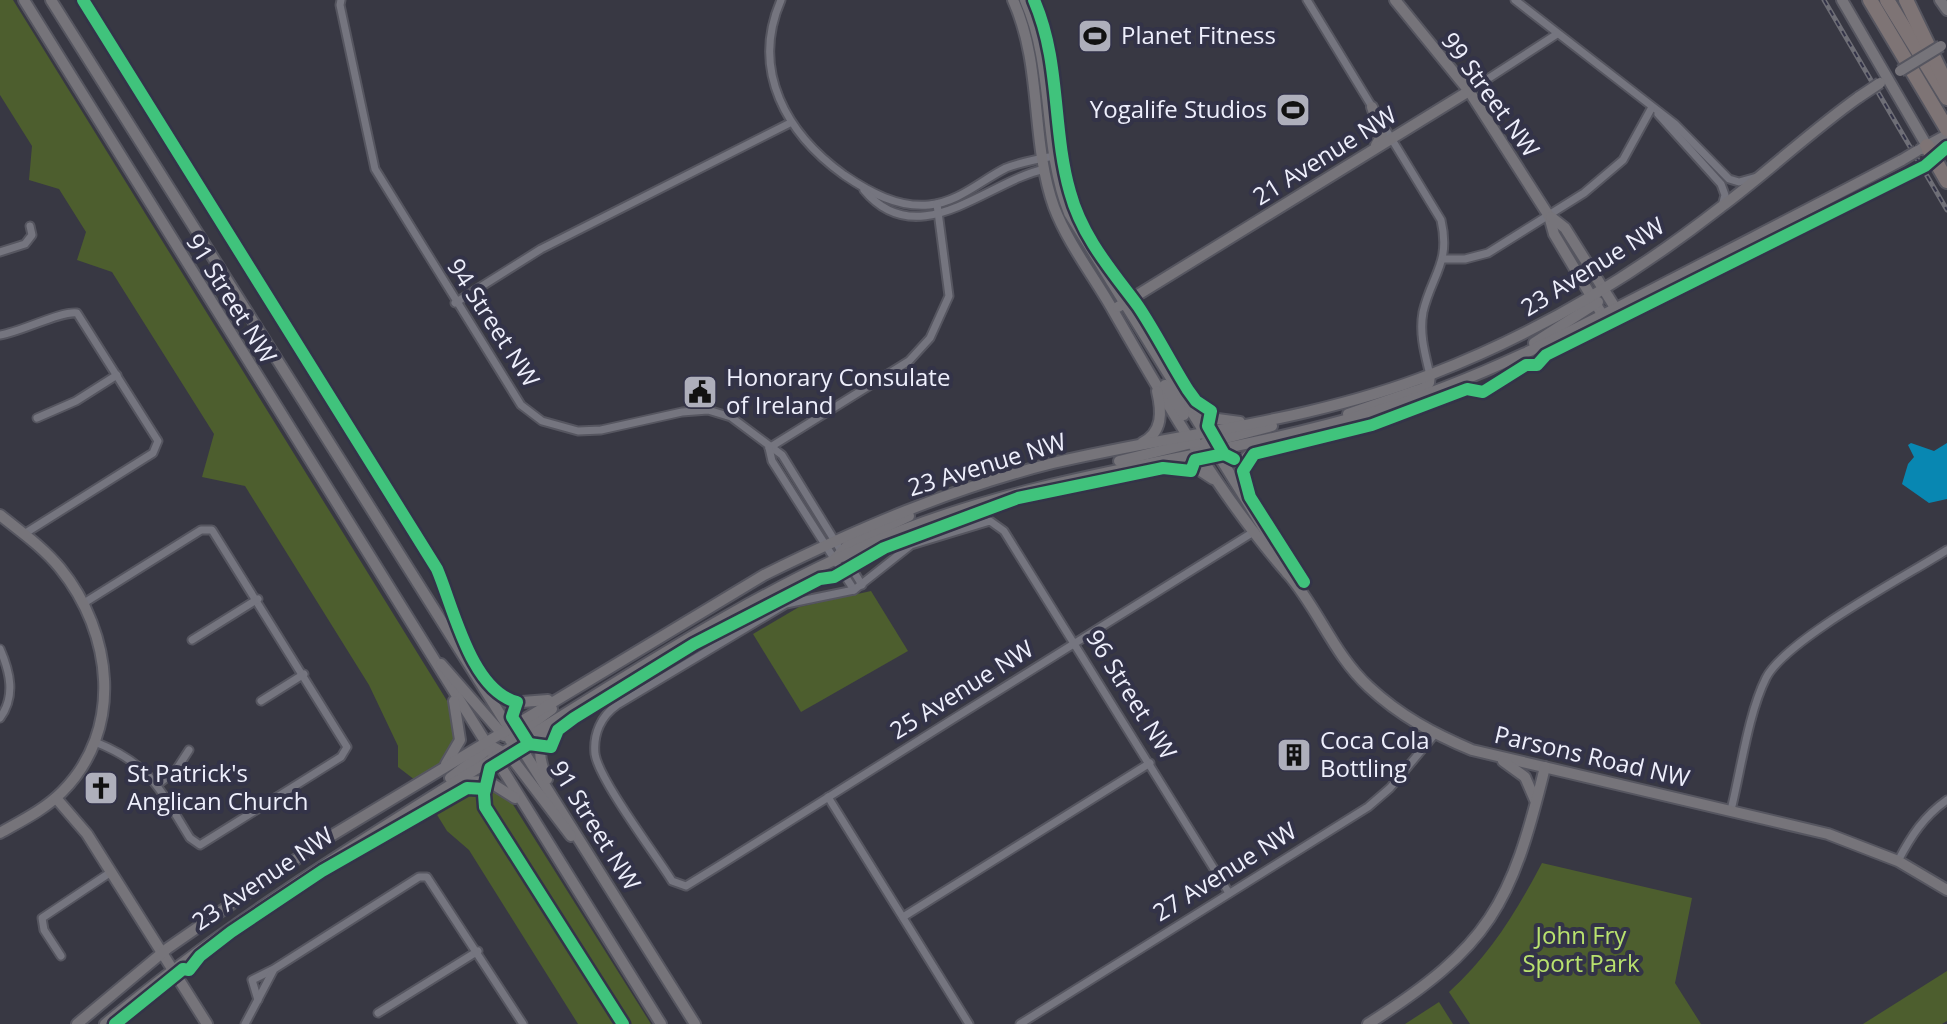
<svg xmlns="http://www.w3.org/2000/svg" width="1947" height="1024" font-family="'Open Sans',sans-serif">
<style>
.green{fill:#4d5e2e}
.water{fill:#0887b2}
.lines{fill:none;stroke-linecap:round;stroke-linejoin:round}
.stream{stroke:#0887b2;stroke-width:2}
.street-casing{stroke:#565660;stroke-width:11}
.secondary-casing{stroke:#565660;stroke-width:14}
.highway-casing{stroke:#565660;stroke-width:18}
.street{stroke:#75757f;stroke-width:7}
.secondary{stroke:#76747a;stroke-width:10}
.highway{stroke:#7e7475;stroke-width:14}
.rail-casing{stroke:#6e6e76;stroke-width:5}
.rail{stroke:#333348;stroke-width:2;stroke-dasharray:6;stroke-linecap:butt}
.secondary-bridge-casing{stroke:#565660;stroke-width:14;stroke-linecap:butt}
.secondary-bridge{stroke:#76747a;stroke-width:10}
.cycleway-casing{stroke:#333348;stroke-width:17}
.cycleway{stroke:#40c37c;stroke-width:12}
.labels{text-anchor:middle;stroke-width:8;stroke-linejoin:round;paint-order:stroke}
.poi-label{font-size:24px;fill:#eeeffc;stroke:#333348;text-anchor:start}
.street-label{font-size:24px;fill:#eeeffc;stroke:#333348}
.park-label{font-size:24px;fill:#b9e26e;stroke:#333348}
</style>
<rect width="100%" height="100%" fill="#383843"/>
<!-- green -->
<g class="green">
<path d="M0,0H13L449,704C468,742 447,761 415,780L398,767V746L369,685L245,486L202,477L214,434L112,272L77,260L86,232L59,189L29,180L32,146L0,95Z"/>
<path d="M871,591L908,651L801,712L753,634L799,607Z"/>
<path d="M471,784H485L512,803L651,1024H578L469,850L447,831L431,805Z"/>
<path d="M1542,863L1692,898L1675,983L1701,1024H1470L1449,992C1491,954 1516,912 1542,863Z"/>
<path d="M1947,971V1021L1942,1024H1863Z"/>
<path d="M1439,1002L1453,1024H1405Z"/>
</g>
<!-- water -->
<path class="water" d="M1911,443L1934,451L1947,443V499L1929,503L1902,484L1908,464L1914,457L1908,445Z"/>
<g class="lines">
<!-- stream -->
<path class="stream" d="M559,911L630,1024"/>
<!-- street casing -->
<g class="street-casing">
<g id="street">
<path d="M341,0L340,5L375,169L521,405L542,421L578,431L601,430L682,412L708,410L731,417L782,455L862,585"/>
<path d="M781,0C750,71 787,134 844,175C869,192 898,208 929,205C959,202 980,181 1006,168C1021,162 1038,159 1054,156"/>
<path d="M1307,0L1441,220C1451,263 1432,274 1423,312C1419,334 1425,354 1430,375"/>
<path d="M1515,0L1675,124L1729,179L1739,182L1757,177"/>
<path d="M1469,91L1557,34"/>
<path d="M1658,114L1721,184L1725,195L1722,206"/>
<path d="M864,190C918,255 988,181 1045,169"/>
<path d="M0,252L25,244L32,235L30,226"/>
<path d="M1444,259H1465L1488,253L1584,193L1623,160L1651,109"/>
<path d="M455,303L541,249L790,123"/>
<path d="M0,335C21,332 60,311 77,313L158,441L153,453L24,534"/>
<path d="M37,418L76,401L117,375"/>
<path d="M769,448L909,361L930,338L949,296L937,204"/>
<path d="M769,448L772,461L854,590"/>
<path d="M84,603L201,530H212L347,747L341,757L200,845L190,838C160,790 151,764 95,742"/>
<path d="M192,640L258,599"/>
<path d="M0,649C10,672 16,696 0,718"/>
<path d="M261,701L304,674"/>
<path d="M157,785L176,770L189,750"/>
<path d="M828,797L969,1024"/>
<path d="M1731,810C1741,770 1748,714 1766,678C1785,640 1906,576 1947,550"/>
<path d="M1898,861C1911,836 1924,816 1947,800"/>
<path d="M1229,893L1004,531L990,521L911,545L854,590L786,604L617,705C601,716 593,734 595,754C599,780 656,855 672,881L686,886L717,867C896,754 1075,643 1255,531"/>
<path d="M903,917L1150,763"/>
<path d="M61,956L44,930L42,918L111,872"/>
<path d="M258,1000L252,980L272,970"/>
<path d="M378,1013L478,951"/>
<path d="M245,1024L274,969L419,877H427L523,1024"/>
<path d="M1020,1024L1368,807L1390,788L1435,734"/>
</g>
</g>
<!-- secondary casing -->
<g class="secondary-casing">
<g id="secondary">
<path d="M24,0L661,1024"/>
<path d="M51,0L695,1024"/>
<path d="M1013,0C1043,66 1030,140 1054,207C1068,244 1095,278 1114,312C1166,403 1220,496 1288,574C1319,610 1334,655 1369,687C1400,716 1434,734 1472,750L1828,834L1898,861L1947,890"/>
<path d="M1025,0C1055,68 1042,145 1069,213L1285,563L1287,573"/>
<path d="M1395,0L1469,91L1549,216L1554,234L1603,316"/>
<path d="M1842,0L1927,146"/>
<path d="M1940,0L1947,10"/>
<path d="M1372,107L1382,135L1376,145"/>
<path d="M1921,149L1947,135"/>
<path d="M1551,217L1565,228L1616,309"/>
<path d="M1118,307L1469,91"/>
<path d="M1534,343L1598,302"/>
<path d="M1165,385L1184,415"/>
<path d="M1189,404L1210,418L1240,422"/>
<path d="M1348,414L1424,388L1429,383L1430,375"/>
<path d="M1142,443C1163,432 1162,412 1157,391"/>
<path d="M1203,444L1272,426"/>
<path d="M1119,461L1196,442"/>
<path d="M1165,463L1193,466L1213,479"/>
<path d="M1240,487C1235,463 1247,451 1269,444"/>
<path d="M0,515C21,532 43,547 60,568C113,633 124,730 62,792C44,810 21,821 0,833"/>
<path d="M835,559L848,545L909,516"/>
<path d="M441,664L504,736"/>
<path d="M489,690L509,703L548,700"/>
<path d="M510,740L552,709"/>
<path d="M485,743L510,756L571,836"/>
<path d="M1503,761L1525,777L1535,800"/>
<path d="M446,764L460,740L454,701"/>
<path d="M450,778L491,747"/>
<path d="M547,779C539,760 536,744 549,727"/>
<path d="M457,782L488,781L515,798"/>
<path d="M56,798L87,834L207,1024"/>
<path d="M77,1024L168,948L321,842L764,575C857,529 952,488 1053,463C1180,433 1310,422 1432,374C1536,334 1633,276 1721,207C1768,172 1811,131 1859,97"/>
<path d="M105,1024C238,914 377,831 523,740C644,665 769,583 903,530C1056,470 1217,459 1373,412C1477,381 1573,331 1669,281C1746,241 1825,201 1902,160"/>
<path d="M1368,1024C1490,946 1511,906 1545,767"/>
</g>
</g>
<!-- highway casing -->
<g class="highway-casing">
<g id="highway">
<path d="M1870,0L1947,129"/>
<path d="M1887,0L1947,98"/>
<path d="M1906,0L1947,85"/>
<path d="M1927,146L1947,181"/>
</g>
</g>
<!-- street -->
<use href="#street" class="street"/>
<!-- secondary -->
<use href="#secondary" class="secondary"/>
<!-- highway -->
<use href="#highway" class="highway"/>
<!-- rail casing -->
<g class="rail-casing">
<path id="rail" d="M1824,0L1947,210"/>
</g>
<!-- rail -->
<use href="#rail" class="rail"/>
<!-- secondary-bridge casing -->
<g class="secondary-bridge-casing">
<g id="secondary-bridge">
<path d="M1900,71L1941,46"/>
<path d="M1859,97L1880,83"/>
<path d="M1902,160L1917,151"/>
</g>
</g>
<!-- secondary-bridge -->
<use href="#secondary-bridge" class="secondary-bridge"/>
<!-- cycleway casing -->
<g class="cycleway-casing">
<g id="cycleway">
<path d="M83,0L437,569C453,606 471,691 517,702L512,717L529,744"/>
<path d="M1034,0C1061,62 1052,129 1070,192C1082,237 1112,271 1138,306C1155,331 1171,363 1188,390L1196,401L1211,411L1208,426L1224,454L1234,459"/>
<path d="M1304,582L1250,497L1243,471L1254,454L1372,425L1467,389L1483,392L1526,365H1537L1546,355L1925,166L1947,147"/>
<path d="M115,1024L183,969L189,970L200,956L231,932L322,871L467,788L485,789"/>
<path d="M623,1024L485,807L484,794L490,768L529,744L551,747L558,730L574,718L694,644L820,579L834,577L884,548L1018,498L1163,468L1191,471L1195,460L1224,454"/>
</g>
</g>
<!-- cycleway -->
<use href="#cycleway" class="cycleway"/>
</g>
<!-- icons -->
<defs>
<g id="stadium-square" transform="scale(1.8)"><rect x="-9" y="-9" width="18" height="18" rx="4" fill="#aeafbb" stroke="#333348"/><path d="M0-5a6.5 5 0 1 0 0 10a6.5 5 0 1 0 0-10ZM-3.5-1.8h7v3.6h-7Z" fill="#111"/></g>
<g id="civic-square" transform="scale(1.8)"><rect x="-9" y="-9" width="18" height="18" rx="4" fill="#aeafbb" stroke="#333348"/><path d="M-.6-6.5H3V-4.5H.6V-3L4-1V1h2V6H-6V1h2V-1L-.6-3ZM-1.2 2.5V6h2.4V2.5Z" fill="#111"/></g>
<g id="building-square" transform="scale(1.8)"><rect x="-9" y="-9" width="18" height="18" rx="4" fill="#aeafbb" stroke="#333348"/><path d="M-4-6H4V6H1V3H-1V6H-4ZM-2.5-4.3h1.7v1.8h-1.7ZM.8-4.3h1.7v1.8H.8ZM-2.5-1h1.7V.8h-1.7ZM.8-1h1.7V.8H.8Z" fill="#111"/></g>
<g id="church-square" transform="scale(1.8)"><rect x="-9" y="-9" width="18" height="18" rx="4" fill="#aeafbb" stroke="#333348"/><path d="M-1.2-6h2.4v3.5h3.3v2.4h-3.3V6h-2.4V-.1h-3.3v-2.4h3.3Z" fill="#111"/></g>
</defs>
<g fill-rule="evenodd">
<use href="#stadium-square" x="1095" y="36"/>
<use href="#stadium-square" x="1293" y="110"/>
<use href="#civic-square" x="700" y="392"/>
<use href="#building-square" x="1294" y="755"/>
<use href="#church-square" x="101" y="788"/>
</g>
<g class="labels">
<!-- poi labels -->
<g class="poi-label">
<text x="1121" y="44">Planet Fitness</text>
<text x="1267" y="118" text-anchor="end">Yogalife Studios</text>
<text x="726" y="386">Honorary Consulate<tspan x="726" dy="28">of Ireland</tspan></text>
<text x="1320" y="749">Coca Cola<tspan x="1320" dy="28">Bottling</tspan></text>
<text x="127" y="782">St Patrick's<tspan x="127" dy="28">Anglican Church</tspan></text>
</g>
<!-- street labels -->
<g class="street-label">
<text transform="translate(1490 95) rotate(54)" y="8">99 Street NW</text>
<text transform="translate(1325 156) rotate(-32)" y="8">21 Avenue NW</text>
<text transform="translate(1593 267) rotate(-32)" y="8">23 Avenue NW</text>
<text transform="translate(231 299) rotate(58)" y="8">91 Street NW</text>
<text transform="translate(493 323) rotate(57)" y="8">94 Street NW</text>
<text transform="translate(987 465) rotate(-17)" y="8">23 Avenue NW</text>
<text transform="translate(962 690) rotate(-32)" y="8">25 Avenue NW</text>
<text transform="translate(1131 695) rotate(58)" y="8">96 Street NW</text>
<text transform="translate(1592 757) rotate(13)" y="8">Parsons Road NW</text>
<text transform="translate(595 826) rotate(58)" y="8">91 Street NW</text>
<text transform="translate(1225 872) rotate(-32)" y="8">27 Avenue NW</text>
<text transform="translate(263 879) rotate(-34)" y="8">23 Avenue NW</text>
</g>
<!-- park labels -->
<g class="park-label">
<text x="1581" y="944">John Fry<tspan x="1581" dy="28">Sport Park</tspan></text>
</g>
</g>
</svg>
